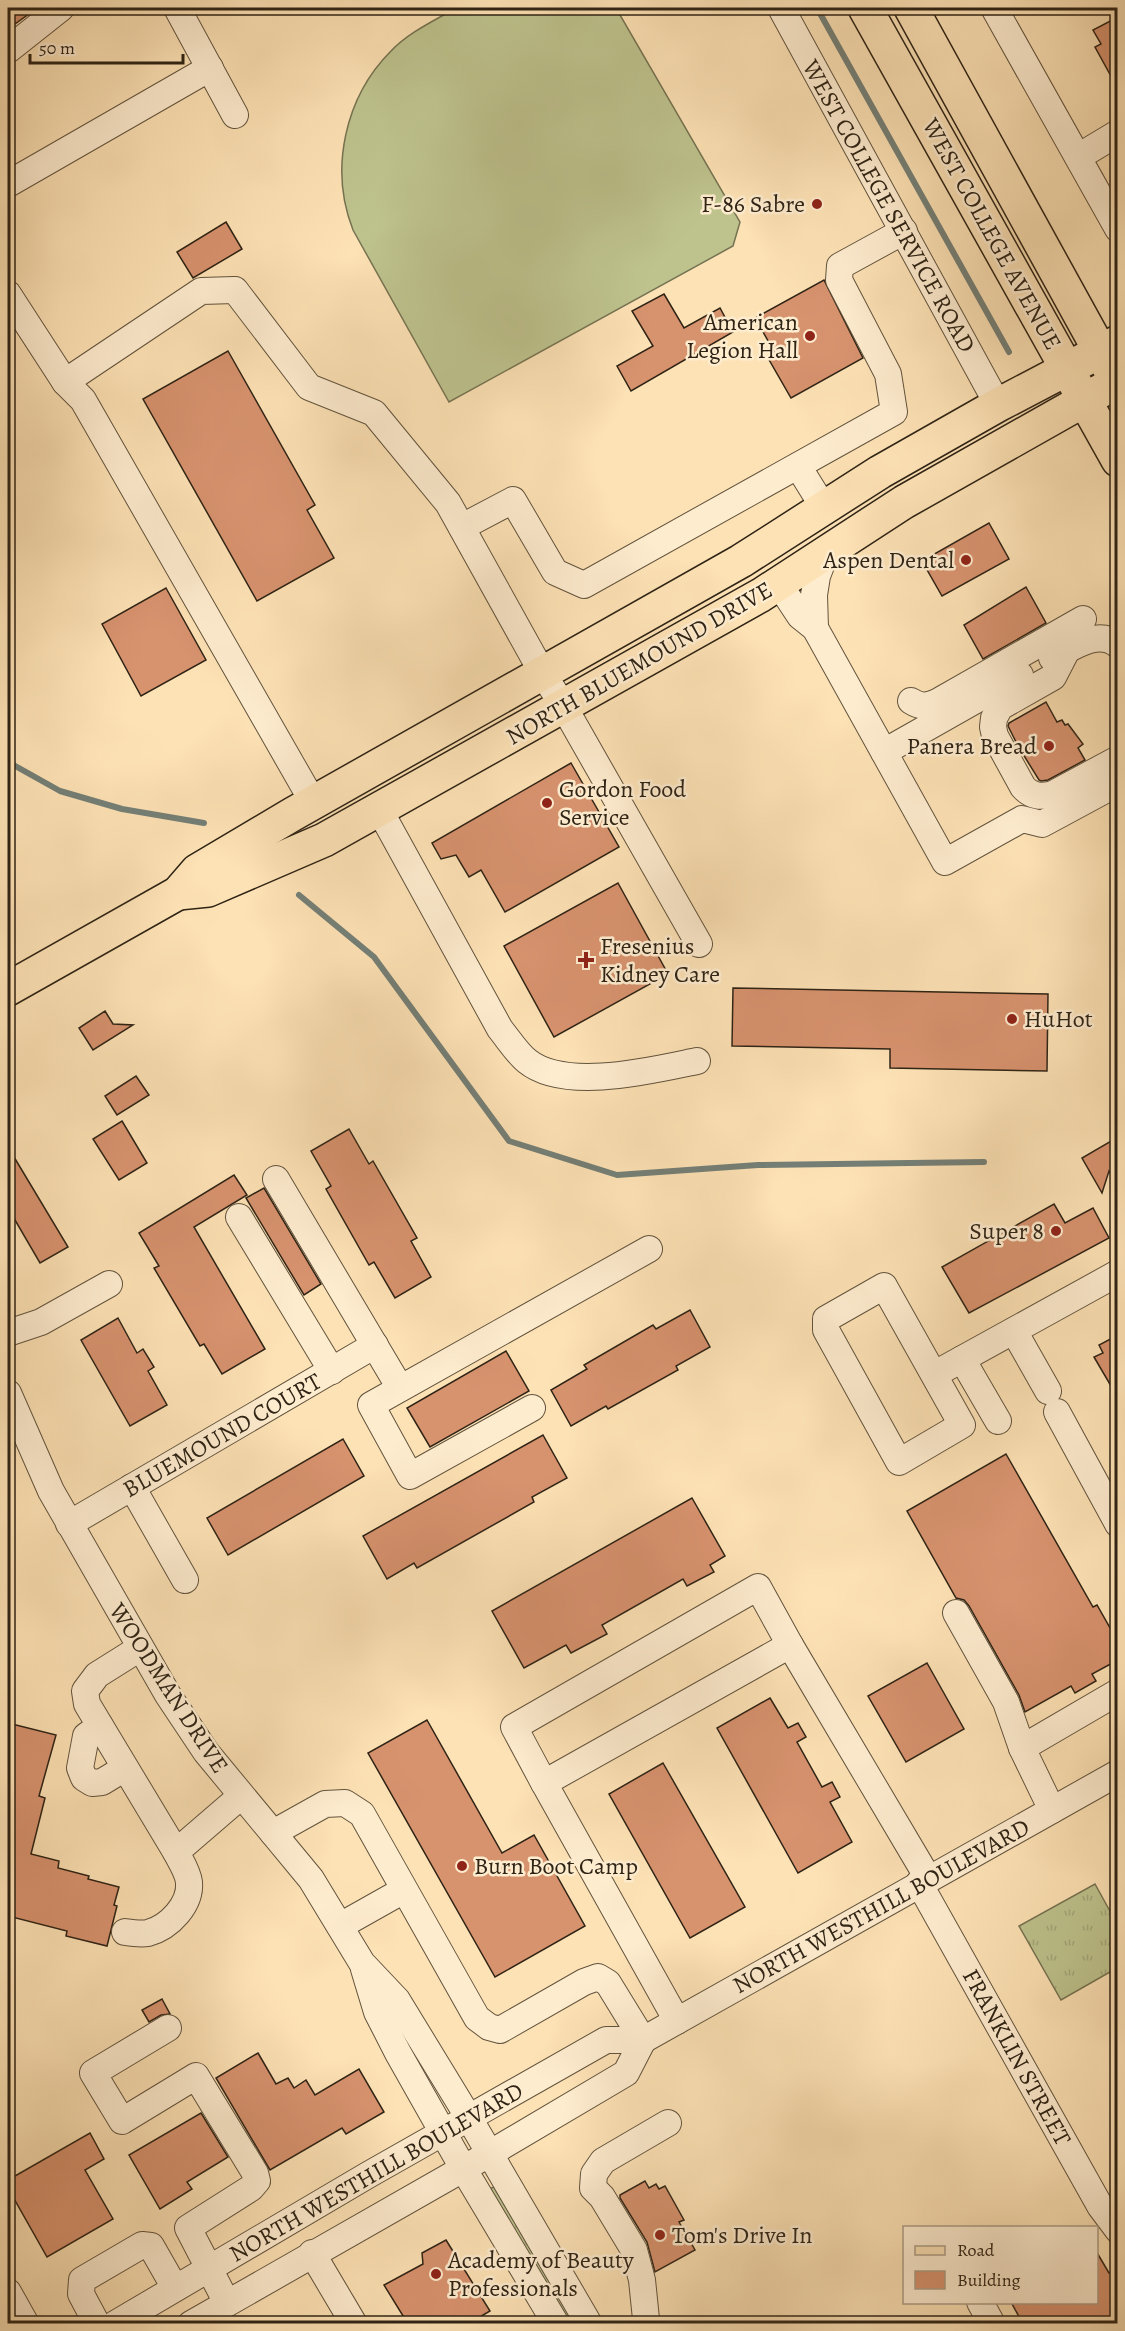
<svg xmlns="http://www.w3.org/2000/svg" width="1125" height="2331" font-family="Alegreya,serif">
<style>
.grass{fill:url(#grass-tufts);stroke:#767352;stroke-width:1.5}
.pitch{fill:#bec38e;stroke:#767352;stroke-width:1.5}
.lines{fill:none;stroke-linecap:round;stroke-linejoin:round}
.stream{stroke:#747f76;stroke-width:6}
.building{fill:#d7926e;stroke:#2e2315;stroke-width:1.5}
.minor-casing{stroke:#62533d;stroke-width:28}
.major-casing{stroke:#2e2315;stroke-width:36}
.minor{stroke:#feeccf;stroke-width:26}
.major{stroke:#fde2b5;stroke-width:33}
.poi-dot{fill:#8f2418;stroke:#feeccf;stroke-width:2}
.labels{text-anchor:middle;stroke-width:5;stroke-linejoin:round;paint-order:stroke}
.poi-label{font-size:24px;fill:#2e2315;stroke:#feeccf;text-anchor:start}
.street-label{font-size:24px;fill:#2e2315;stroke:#feeccf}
</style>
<defs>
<pattern id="grass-tufts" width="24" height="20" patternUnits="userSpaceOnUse" patternTransform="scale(1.5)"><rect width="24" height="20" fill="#bec38e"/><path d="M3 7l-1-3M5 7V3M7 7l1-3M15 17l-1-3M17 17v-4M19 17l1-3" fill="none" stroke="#a4a77a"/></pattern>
</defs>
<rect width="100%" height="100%" fill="#fde2b5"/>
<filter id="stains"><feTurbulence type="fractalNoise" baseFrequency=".00333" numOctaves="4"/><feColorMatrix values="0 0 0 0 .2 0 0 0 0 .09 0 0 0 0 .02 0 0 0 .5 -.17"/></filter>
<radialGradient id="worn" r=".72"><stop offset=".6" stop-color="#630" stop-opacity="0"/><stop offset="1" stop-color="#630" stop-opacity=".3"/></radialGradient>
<!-- grass -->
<g class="grass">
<path d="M1095,1884L1117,1924V1968L1061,2000L1019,1926Z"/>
<path d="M494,2187L575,2323H567L489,2189Z"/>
</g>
<!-- pitch -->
<path class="pitch" d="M456,8H616L740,222L733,246L449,402L353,230C329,169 345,97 391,51C409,32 434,21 456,8Z"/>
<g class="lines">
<!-- stream -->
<g class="stream">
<path d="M817,8L1009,352"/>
<path d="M8,762L60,791L122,809L204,823"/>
<path d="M299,895L374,957L509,1141L617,1175L758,1165L984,1162"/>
</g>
</g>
<!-- building -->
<g class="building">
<path d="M8,8H37L8,29Z"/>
<path d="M1118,17V89L1095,47L1101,44L1093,30Z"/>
<path d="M226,222L242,249L193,278L177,252Z"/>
<path d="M824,280L863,358L791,398L768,358L775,353L755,318Z"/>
<path d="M664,294L684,328L720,308L733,332L631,391L617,366L653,346L632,311Z"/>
<path d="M228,351L315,505L307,510L334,558L257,601L143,399Z"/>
<path d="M989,523L1009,559L942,596L922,561Z"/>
<path d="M1026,587L1046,623L983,659L964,625Z"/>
<path d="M166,588L206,660L141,696L102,624Z"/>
<path d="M1046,702L1057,722L1062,720L1065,725L1068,724L1083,744L1078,748L1085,760L1048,780L1041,781L1039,780L1018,746L1008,726L1009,723Z"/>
<path d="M571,763L619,847L505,912L481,870L469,877L456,855L441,859L432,843Z"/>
<path d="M618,883L668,974L554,1037L504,946Z"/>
<path d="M733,988L1048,994L1047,1071L890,1068V1049L732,1046Z"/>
<path d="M105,1011L113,1024L133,1025L93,1050L79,1028Z"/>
<path d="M136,1076L149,1095L117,1115L105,1096Z"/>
<path d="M122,1121L147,1163L119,1180L93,1139Z"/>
<path d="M349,1129L369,1164L373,1161L417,1238L411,1241L431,1277L395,1298L374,1262L369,1265L326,1189L331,1186L311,1151Z"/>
<path d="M1118,1137V1187L1109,1171L1102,1193L1082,1158Z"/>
<path d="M8,1147L68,1247L40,1263L8,1208Z"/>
<path d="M234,1175L247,1195L194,1227L265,1349L222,1374L204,1344L200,1346L154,1268L159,1266L139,1233Z"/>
<path d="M264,1188L321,1284L304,1295L246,1198Z"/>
<path d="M1054,1204L1065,1223L1093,1208L1109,1238L969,1313L942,1267Z"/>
<path d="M690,1310L710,1347L676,1366L678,1370L608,1409L606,1406L571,1426L551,1390L587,1369L584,1365L653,1325L656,1329Z"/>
<path d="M118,1318L137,1353L143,1349L154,1367L148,1371L167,1405L130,1426L81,1340Z"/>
<path d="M1118,1335V1398L1094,1357L1103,1353L1099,1345Z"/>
<path d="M506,1351L529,1391L430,1447L407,1408Z"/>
<path d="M543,1435L567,1478L532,1497L534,1502L417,1568L414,1563L387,1579L363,1536Z"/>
<path d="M343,1439L364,1476L228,1555L207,1518Z"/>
<path d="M1006,1454L1093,1607L1097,1605L1118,1642V1660L1092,1674L1096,1681L1075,1693L1071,1686L1025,1712L1019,1695L969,1606L964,1600L956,1598L907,1511Z"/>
<path d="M692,1498L725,1556L710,1565L714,1572L687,1586L683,1579L602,1625L607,1634L571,1653L566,1645L524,1668L492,1611Z"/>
<path d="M927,1663L964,1729L906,1762L868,1696Z"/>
<path d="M770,1698L788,1728L798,1723L806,1737L797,1742L822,1787L832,1782L840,1797L830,1802L852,1842L798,1873L717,1728Z"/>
<path d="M427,1720L502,1853L534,1835L585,1926L495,1977L368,1753Z"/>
<path d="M8,1723L56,1735L39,1796L45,1798L31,1854L59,1861L58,1868L89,1876L88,1879L119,1887L114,1905L117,1906L107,1946L66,1936L67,1931L8,1916Z"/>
<path d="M663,1763L745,1907L690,1938L609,1794Z"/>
<path d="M162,1999L170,2014L161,2015L149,2022L142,2010Z"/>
<path d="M258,2053L276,2084L288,2078L294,2088L306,2080L315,2095L359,2069L384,2112L346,2134L342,2128L270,2170L216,2078Z"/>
<path d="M201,2113L228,2157L187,2182L192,2189L160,2209L129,2155Z"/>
<path d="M90,2133L104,2159L85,2170L113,2219L47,2257L8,2188V2180Z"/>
<path d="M645,2181L649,2188L656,2184L659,2189L665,2186L684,2220L679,2222L695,2250L655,2272L647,2242L620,2198V2195Z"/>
<path d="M446,2240L490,2311L468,2324H408L384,2285L423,2264L422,2253Z"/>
<path d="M1096,2251L1109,2273L1118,2269V2324H1046L1042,2317L1030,2324H1023L1011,2302H1096Z"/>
</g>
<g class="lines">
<!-- minor casing -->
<g class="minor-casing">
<g id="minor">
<path d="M177,8L235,115"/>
<path d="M781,8L998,405"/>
<path d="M994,8L1118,229"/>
<path d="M8,50L61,8"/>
<path d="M1078,157L1118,133"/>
<path d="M8,184L210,68"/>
<path d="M8,294L65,382L83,400L313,802"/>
<path d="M65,382L201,291L235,290L309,387L374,413L448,503L543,674L564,707L699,944"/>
<path d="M798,466L824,508"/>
<path d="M462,527L513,500L555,572L584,585L894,412L888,374L839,280L840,266L904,231"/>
<path d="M779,584L800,616L815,628L945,862L1022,819L1042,824L1118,783"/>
<path d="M815,628L814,595L817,576L825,555"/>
<path d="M1067,650L1053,677L1000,707L994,718L993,727L995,736L1023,787C1032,797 1041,797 1053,794L1118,759"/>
<path d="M1052,658C1072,648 1098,628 1118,645"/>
<path d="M911,701C922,708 928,706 939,701L1083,619"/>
<path d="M884,752L1020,675"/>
<path d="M379,809L500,1029C509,1040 517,1053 527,1061C565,1092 653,1070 697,1061"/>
<path d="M276,1179L400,1388"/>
<path d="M239,1217L332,1371"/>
<path d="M884,1286L962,1425L899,1462L826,1330V1319Z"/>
<path d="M1014,1331L1048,1391"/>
<path d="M8,1333L41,1322L109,1284"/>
<path d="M962,1359L998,1421"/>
<path d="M935,1374L1118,1273"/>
<path d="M8,1393L51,1491L168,1695L206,1752L311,1879L362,1963L397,2000L469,2118L589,2324"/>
<path d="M532,1408L410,1476L371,1405L649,1249"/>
<path d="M1057,1412L1118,1524"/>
<path d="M132,1487L185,1580"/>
<path d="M69,1524L375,1345"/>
<path d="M956,1613L1006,1702L1022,1748L1052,1810"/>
<path d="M140,1648L97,1675L85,1691L87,1704L176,1852L241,1796"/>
<path d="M100,1726L86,1736L80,1768L84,1778L92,1783L102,1782L125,1768"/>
<path d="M1022,1748L1118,1692"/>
<path d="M544,1783L514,1727L758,1587L790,1645"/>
<path d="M273,1833L325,1804L345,1803L362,1814L477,2018L489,2027L500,2030L584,1982L598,1977L608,1983L643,2040"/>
<path d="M919,1883L1100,2206L1118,2230"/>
<path d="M340,1926L404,1890"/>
<path d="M125,1932C132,1933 142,1934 148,1933C170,1927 191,1904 189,1882C188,1872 180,1860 176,1852"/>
<path d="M364,1969L377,2012L398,2053L463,2168L556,2324"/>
<path d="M677,2021L544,1783L790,1645L928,1878"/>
<path d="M168,2028L93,2073L122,2121L196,2076L255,2173L257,2181L251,2188L188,2228L227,2303"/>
<path d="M312,2253L354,2324"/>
<path d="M8,2292L26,2324"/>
<path d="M980,2302L992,2324"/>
<path d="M646,2319L642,2280L634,2250L602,2197L593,2188L594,2174L603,2161L668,2123"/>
<path d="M97,2324L81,2294L82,2280L142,2245L151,2246L175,2288"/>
<path d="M115,2324L368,2175L606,2040H643L1118,1773"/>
<path d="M191,2324L489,2154L626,2073L643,2040"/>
</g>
</g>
<!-- major casing -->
<g class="major-casing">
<g id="major">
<path d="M865,8L1118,460"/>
<path d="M911,8L1111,371"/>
<path d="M178,893L208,890L324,840L761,595L904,502L1118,381"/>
<path d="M8,989L178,893L197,871L293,814L741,561L880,472L998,405L1118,342"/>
</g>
</g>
<!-- minor -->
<use href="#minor" class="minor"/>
<!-- major -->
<use href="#major" class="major"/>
</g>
<!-- markers -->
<g class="poi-dot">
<circle cx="817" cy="204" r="6"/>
<circle cx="810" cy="336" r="6"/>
<circle cx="966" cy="560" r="6"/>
<circle cx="1049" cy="746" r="6"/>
<circle cx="547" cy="803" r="6"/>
<path d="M583 951h6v6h6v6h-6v6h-6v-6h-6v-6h6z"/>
<circle cx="1012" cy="1019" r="6"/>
<circle cx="1056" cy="1231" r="6"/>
<circle cx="462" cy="1866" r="6"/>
<circle cx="660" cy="2235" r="6"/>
<circle cx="436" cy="2274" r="6"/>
</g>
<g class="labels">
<!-- poi labels -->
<g class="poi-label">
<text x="805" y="212" text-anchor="end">F-86 Sabre</text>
<text x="798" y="330" text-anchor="end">American<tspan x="798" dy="28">Legion Hall</tspan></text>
<text x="954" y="568" text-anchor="end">Aspen Dental</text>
<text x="1037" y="754" text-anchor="end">Panera Bread</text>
<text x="559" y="797">Gordon Food<tspan x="559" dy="28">Service</tspan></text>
<text x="600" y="954">Fresenius<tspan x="600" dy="28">Kidney Care</tspan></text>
<text x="1024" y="1027">HuHot</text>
<text x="1044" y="1239" text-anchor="end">Super 8</text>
<text x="474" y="1874">Burn Boot Camp</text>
<text x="672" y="2243">Tom's Drive In</text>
<text x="448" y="2268">Academy of Beauty<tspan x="448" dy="28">Professionals</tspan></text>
</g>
<!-- street labels -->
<g class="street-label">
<text transform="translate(889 206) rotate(61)" y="8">WEST COLLEGE SERVICE ROAD</text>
<text transform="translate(992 234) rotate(61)" y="8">WEST COLLEGE AVENUE</text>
<text transform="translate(639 663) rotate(-30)" y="8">NORTH BLUEMOUND DRIVE</text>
<text transform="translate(222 1435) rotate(-30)" y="8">BLUEMOUND COURT</text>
<text transform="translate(169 1688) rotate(57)" y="8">WOODMAN DRIVE</text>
<text transform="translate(881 1906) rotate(-29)" y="8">NORTH WESTHILL BOULEVARD</text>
<text transform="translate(1017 2057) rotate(61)" y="8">FRANKLIN STREET</text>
<text transform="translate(376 2172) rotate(-30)" y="8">NORTH WESTHILL BOULEVARD</text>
</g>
</g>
<!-- margin -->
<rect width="1125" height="2331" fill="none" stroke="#fde2b5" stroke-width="30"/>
<rect x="9" y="9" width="1107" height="2313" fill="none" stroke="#2e2315" stroke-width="3"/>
<rect x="15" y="15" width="1095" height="2301" fill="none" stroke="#2e2315" stroke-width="1.5"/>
<!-- legend -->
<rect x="903" y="2226" width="195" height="78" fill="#feeccf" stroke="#ab9c85" stroke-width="1.5"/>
<rect x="915" y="2246" width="30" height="9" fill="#fde2b5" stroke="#ab9c85" stroke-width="1.5"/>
<text x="957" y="2256" font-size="18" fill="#2e2315">Road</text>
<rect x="915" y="2271" width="30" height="18" fill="#d7926e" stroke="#ab9c85" stroke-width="1.5"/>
<text x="957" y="2286" font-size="18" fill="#2e2315">Building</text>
<!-- scale -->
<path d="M30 54v9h153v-9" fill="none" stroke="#2e2315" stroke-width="3"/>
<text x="39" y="54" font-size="18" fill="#2e2315" stroke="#feeccf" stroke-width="4.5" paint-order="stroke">50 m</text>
<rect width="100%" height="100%" filter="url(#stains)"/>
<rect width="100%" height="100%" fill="url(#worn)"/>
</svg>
